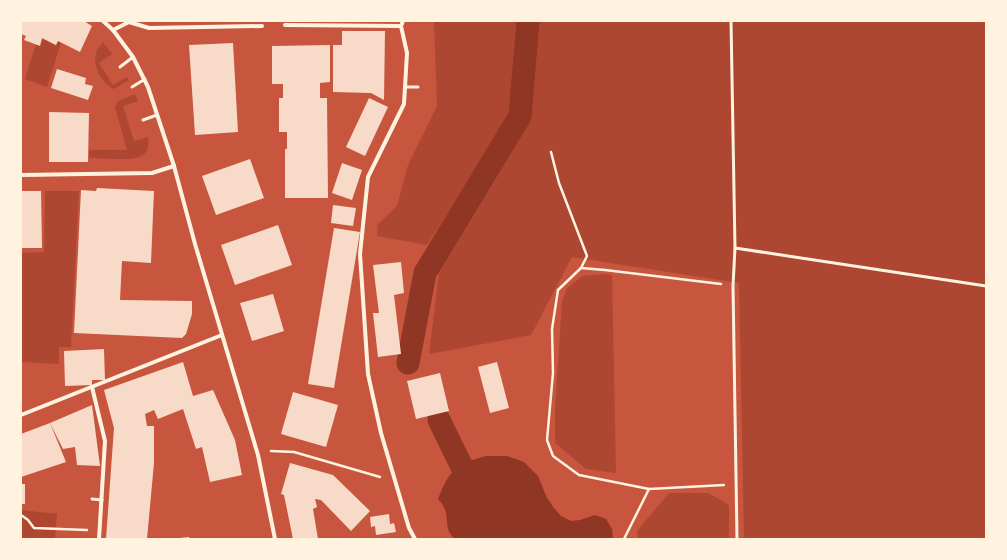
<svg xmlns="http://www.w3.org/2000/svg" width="1007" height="560" font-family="'IBM Plex Sans',sans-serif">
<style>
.green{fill:#ae4732}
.water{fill:#8f3625}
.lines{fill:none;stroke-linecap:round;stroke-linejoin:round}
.canal{stroke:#8f3625;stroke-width:23}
.building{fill:#f7dbc8}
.path{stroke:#fff3e0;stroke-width:2.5}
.service{stroke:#fff3e0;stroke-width:3}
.minor{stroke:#fff3e0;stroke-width:4}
</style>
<rect width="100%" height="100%" fill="#c8553d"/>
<!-- green -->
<g class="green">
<path d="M434,21H517L512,114L427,245L377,236L378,224L397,206L408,165L437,106Z"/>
<path d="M534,21H986V539H744L739,283L572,257L531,335L429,354L440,264L528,120Z"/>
<path d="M43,39L56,46L58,41L61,43L47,87L25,79L36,44L40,46Z"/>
<path d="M103,42L112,54L99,63L113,85L127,77L129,80L114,89C101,83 91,65 97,50C98,48 101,45 103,42Z"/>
<path d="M135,94L138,101L123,106L134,141L148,137C149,143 149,150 143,155C135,162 100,158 89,158V150H127L115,107L118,101Z"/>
<path d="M45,191H79L71,347H59V364L21,362V253L44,252Z"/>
<path d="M607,274L612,275L616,473L586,469L555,443V409L562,302L567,288L582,276Z"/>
<path d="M669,493H708L729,505V539H638L637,531Z"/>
<path d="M21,510L57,514L55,539H21Z"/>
</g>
<!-- water -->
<path class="water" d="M486,456H507L524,462L538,476L547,498L554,508L561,516L571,521L580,520L595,515L606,519L612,529L613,539H455C444,529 449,522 445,510C444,506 441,502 438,499C450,469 456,464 486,456Z"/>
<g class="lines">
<!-- canal -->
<g class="canal">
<path d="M408,363L425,273L520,116L528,21"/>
<path d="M439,420L461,465L518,539"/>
</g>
</g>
<!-- building -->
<g class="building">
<path d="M21,21H84L92,26L80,52L58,41L56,45L42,38L40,46L24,40L26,36L21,34Z"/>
<path d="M342,31H385L384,100L371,93L333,92V45H342Z"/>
<path d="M233,43L238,132L195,135L189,45Z"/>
<path d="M330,45V82L320,83V98H327L328,198H285V149H287V132H279V98H283V84H272V46Z"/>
<path d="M57,69L86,78L85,84L93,86L88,100L51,88Z"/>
<path d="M369,98L388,107L365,156L346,147Z"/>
<path d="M49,112L89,113L88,162H49Z"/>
<path d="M250,159L264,198L216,215L202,176Z"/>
<path d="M342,163L362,170L352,200L332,193Z"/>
<path d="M97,188L154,191L151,263L122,261L120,300L192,301V314L186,334L182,338L74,333L81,190L96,191Z"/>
<path d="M21,191H41L42,248H21Z"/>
<path d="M333,205L356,208L353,226L331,223Z"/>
<path d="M278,225L292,265L235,285L221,245Z"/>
<path d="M334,228L360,232L334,388L308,384Z"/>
<path d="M401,262L404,293L394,295L401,354L378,357L373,313H379L373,265Z"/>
<path d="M273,294L284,331L252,341L240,303Z"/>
<path d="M104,349L105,380H92V385L65,386L64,351Z"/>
<path d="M183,362L193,396L213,390L235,440L242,475L210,482L202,447L196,449L183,409L158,419L154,410L145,414L147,426H154V463L147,539H106L114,428L104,390Z"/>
<path d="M497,362L509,408L490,413L478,367Z"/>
<path d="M440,373L449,411L416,419L407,381Z"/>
<path d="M293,392L338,405L326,447L281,434Z"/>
<path d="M92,405L100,466L77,465L75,447L63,449L50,423Z"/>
<path d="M50,423L66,462L21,477V434Z"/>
<path d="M290,463L333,475L370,511L351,531L321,500L315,499L317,507L313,509L318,539H293L284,495L281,494Z"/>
<rect x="21" y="484" width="4" height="20"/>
<path d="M389,514L390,524L394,523L396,532L376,535L375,526L371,527L370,517Z"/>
<path d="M189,537V539H180V538Z"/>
</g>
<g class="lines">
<!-- path -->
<g class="path">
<path d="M551,152L559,183L587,256L581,268L558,290L552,329L553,373L547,440L553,456L579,475L649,489"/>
<path d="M581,268L605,270L721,284"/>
<path d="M271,451L294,452L380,477"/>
<path d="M21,515L28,520L34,528L87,530"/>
<path d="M624,539L649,489L724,485"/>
</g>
<!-- service -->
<g class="service">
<path d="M731,21L735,248L733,286L737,539"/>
<path d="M120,67L133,57"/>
<path d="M132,87L145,79"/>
<path d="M405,87H418"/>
<path d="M143,120L157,115"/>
<path d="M735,248L986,286"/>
<path d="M92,499L102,500"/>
</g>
<!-- minor -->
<g class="minor">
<path d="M103,21L113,30L133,57L148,87L174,166L195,244L258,455L275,539"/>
<path d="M403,21L401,26L407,53L404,104L368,177L360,254L368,374L381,433L409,528L415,539"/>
<path d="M285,25L401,26"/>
<path d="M113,30L129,22L149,28L262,26"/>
<path d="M21,175L152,173L174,166"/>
<path d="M92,387L105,441L99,539"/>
<path d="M21,415L222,335"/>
</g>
</g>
<!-- border -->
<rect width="1007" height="560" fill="none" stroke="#fff3e0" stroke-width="44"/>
</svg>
